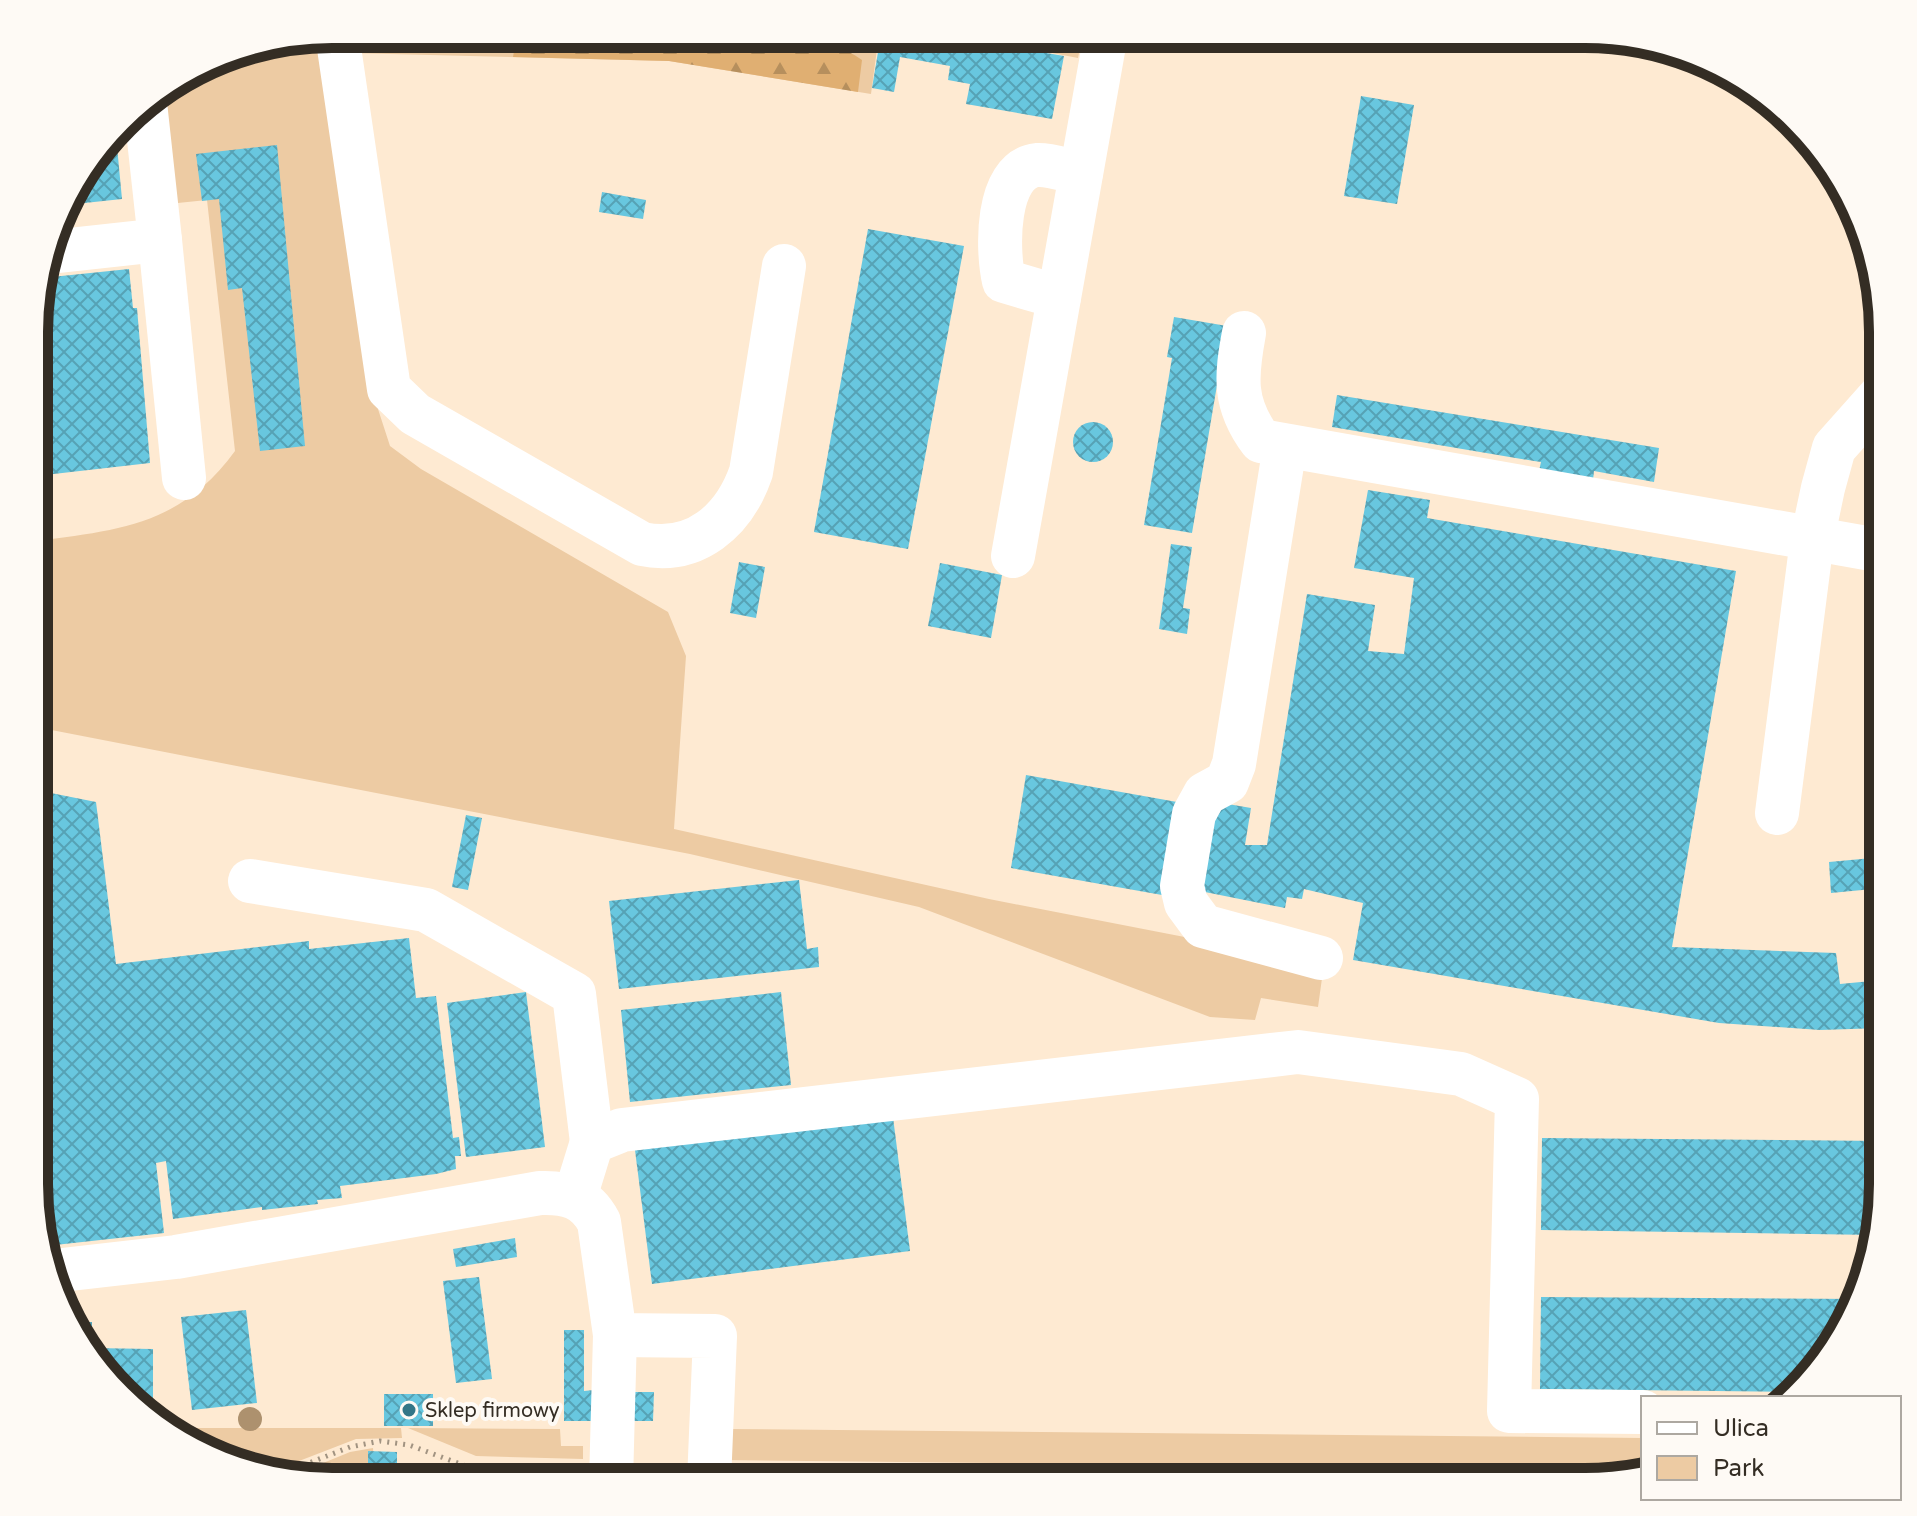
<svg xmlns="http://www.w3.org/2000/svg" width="1917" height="1516" font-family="'Varela Round',sans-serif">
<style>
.green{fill:#edcba3}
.forest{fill:url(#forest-firs)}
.building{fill:url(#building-cross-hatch)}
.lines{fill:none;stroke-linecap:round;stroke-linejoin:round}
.path{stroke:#a19381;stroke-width:5;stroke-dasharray:2 6;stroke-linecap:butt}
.minor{stroke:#fff;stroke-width:44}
.tree{fill:#ad916e}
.poi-dot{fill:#337687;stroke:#fefaf5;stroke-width:3}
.labels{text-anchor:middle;stroke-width:8;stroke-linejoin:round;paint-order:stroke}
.poi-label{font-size:20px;fill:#342d24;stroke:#fefaf5;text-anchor:start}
.rim{fill:none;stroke:#342d24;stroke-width:10}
</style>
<defs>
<pattern id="forest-firs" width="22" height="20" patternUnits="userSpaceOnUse" patternTransform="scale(2)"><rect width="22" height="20" fill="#e0af72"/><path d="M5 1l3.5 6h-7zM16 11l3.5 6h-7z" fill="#b68f5d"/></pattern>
<pattern id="building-cross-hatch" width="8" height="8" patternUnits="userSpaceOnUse" patternTransform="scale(2)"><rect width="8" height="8" fill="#68c7df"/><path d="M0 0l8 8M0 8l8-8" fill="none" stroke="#56a2b5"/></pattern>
</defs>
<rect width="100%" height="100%" fill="#feead2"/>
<!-- green -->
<g class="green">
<path d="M348,34H879L871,94L669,61L350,53Z"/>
<path d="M980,34H1083L1078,58L979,39Z"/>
<path d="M325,35L378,409L390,446L421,469L668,612L686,656L674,829L989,899L1324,964L1318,1007L1261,998L1255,1020L1210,1017L919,907L690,854L36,727V541C120,530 181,525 235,451L207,200L168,204L155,97L236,50Z"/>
<path d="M168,1428H401L402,1438L356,1439L281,1468H255L218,1459Z"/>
<path d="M408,1428L560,1429L561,1446H583V1459L476,1456Z"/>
<path d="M727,1429L1643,1438V1470L721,1460Z"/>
<path d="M373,1448L374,1468H311L350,1452Z"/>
<path d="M478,1466L583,1467V1472L500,1471Z"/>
<path d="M722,1470L1603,1478L1585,1482H1489L723,1475Z"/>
</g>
<!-- forest -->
<path class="forest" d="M517,34H767C797,56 826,33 862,60L858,92L669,61L513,57Z"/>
<!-- building -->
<g class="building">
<path d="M881,34H973L978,36L977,41L1064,56L1052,119L966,104L970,84L948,80L950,66L900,57L894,92L872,88Z"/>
<path d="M1361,96L1414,105L1397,204L1344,196Z"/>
<path d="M116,136L122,199L66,205L74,183L112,137Z"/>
<path d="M277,145L305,446L260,451L242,288L228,290L219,199L202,201L196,154Z"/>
<path d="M602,192L646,200L643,219L599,212Z"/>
<path d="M868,229L964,246L908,549L814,532Z"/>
<path d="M129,269L133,308H137L150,463L36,476L37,331H44L39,285L42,278Z"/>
<path d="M1174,317L1227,326L1192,533L1144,525L1172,358L1167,357Z"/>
<path d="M1337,395L1659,448L1654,482L1594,471L1593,480L1539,471L1541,462L1534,461L1332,427Z"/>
<circle cx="1093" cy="442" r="20"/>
<path d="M1368,490L1430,500L1427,518L1736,571L1672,947L1836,953L1840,984L1882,980V1028L1820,1030L1719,1023L1353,960L1363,903L1304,889L1302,899L1287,897L1285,908L1200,891L1216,802L1251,808L1245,845H1267L1307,594L1375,605L1368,651L1404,654L1414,578L1354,568Z"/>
<path d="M1171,544L1192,547L1183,608L1190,609L1187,634L1159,629Z"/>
<path d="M739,562L765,567L756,618L730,613Z"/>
<path d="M940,563L1002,575L991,638L928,626Z"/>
<path d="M1026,775L1177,802L1162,895L1011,868Z"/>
<path d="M36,790L96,802L116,964L309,941V949L409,938L416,998L436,996L453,1138L459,1137L461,1156H455L456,1169L436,1174L340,1186L342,1198L317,1200L318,1204L262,1210V1207L173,1219L166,1161L156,1163L164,1233L46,1246L35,1204Z"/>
<path d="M466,815L482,818L468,890L452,887Z"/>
<path d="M1883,857V888L1831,893L1829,862Z"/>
<path d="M799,880L807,949L818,947L819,967L619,989L609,901Z"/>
<path d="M526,992L545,1147L466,1157L447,1003Z"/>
<path d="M781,992L791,1085L630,1102L621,1010Z"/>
<path d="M893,1117L910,1251L652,1284L635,1150Z"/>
<path d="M1542,1138L1882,1141V1204L1875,1235L1541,1230Z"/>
<path d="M515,1238L517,1257L456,1267L453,1249Z"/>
<path d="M479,1277L492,1379L456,1383L443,1281Z"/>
<path d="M1541,1297L1860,1299L1809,1381L1794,1392L1540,1389Z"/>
<path d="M246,1310L257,1403L192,1410L181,1317Z"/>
<path d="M70,1322H92V1348L153,1349V1408H135Z"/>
<path d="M564,1330H584V1391L594,1390V1421H564Z"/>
<path d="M634,1392H654L653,1421H633Z"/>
<rect x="384" y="1394" width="49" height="32"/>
<path d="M368,1451L397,1452V1466H368Z"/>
</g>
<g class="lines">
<!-- path -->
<g class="path">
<path d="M281,1474L350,1447L380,1441L409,1445L490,1475L572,1477"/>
<path d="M293,1477V1474"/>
<path d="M650,1478L672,1479"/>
<path d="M746,1480L913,1482"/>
</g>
<!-- minor -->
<g class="minor">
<path d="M337,34L389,389L415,414L642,544C695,555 734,521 751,472L784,266"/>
<path d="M160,240L184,478"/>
<path d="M50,252L160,240L145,103"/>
<path d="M1059,297L1004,281C997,251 995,170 1037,165C1050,164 1068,171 1081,173"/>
<path d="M1244,333C1236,376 1233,404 1261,441L1883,551"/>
<path d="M1285,446L1234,764L1227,782L1205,794L1194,814L1182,886L1186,903L1203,926L1321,958"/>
<path d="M1013,556L1106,34"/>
<path d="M1777,813L1812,540L1823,488L1834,448L1883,393"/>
<path d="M250,881L426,910L574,994L592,1142"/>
<path d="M575,1197L592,1142L622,1130L1298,1052L1461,1074L1517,1099L1509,1411L1643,1412"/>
<path d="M53,1271L176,1257L540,1193C567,1192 586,1197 599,1222L615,1335L715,1336L709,1482"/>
<path d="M611,1482L615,1335"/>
</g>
</g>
<!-- trees -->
<circle class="tree" cx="250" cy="1419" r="12"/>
<!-- markers -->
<circle class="poi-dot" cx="409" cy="1410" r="8"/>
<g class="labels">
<!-- poi labels -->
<g class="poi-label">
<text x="425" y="1417">Sklep firmowy</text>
</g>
</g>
<!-- crop -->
<path d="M0 0H1917V1516H0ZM332 48H1585A284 284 0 0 1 1869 332V1184A284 284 0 0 1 1585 1468H332A284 284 0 0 1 48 1184V332A284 284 0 0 1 332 48Z" fill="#fefaf5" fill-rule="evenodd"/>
<path class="rim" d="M332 48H1585A284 284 0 0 1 1869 332V1184A284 284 0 0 1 1585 1468H332A284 284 0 0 1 48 1184V332A284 284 0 0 1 332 48Z"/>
<!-- legend -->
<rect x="1641" y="1396" width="260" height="104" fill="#fefaf5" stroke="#ada8a1" stroke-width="2"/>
<rect x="1657" y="1422" width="40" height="12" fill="#ffffff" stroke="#ada8a1" stroke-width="2"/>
<text x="1713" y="1436" font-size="24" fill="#342d24">Ulica</text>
<rect x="1657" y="1456" width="40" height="24" fill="#edcba3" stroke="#ada8a1" stroke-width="2"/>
<text x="1713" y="1476" font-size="24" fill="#342d24">Park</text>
</svg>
